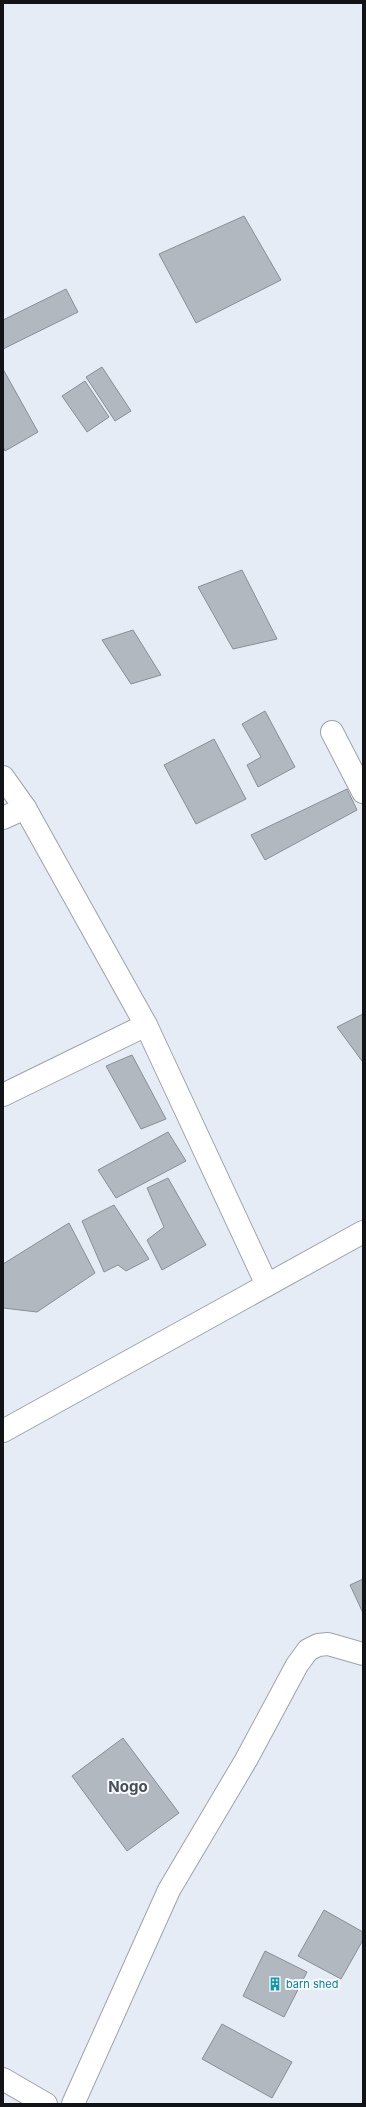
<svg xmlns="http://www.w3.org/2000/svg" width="366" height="2107" font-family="Inter,sans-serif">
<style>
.building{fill:#b2b8c0;stroke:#898e97}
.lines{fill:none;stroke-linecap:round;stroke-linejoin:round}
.minor-casing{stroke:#9da2ab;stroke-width:24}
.minor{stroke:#fff;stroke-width:22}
.labels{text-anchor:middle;stroke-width:4;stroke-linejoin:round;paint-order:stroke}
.culture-label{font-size:11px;fill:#0d838f;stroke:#f6f9ff;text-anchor:start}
.district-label{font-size:15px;font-weight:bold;fill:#494d55;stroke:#f6f9ff}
</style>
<rect width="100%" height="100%" fill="#e6ecf5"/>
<!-- building -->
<g class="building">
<path d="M244,216L281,280L196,323L159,254Z"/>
<path d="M66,289L78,312L3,349V320Z"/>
<path d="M102,367L131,411L115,421L86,377Z"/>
<path d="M3,369L38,432L5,451L3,446Z"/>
<path d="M85,381L109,417L87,432L62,396Z"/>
<path d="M242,570L277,639L233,649L198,587Z"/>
<path d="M133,630L161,675L131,684L102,640Z"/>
<path d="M265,711L295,767L258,787L247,765L261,757L242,724Z"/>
<path d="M214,739L246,799L196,824L164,765Z"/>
<path d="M347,789L357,810L265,860L251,835Z"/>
<path d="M363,1014V1060L362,1061L337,1027Z"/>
<path d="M132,1055L166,1119L141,1129L106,1066Z"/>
<path d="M168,1132L186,1161L116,1198L98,1170Z"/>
<path d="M168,1178L206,1245L162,1270L147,1240L164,1227L147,1188Z"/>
<path d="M114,1205L149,1259L126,1271L118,1265L104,1272L82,1221Z"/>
<path d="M69,1223L95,1273L37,1312L3,1308V1264Z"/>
<path d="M363,1579V1613L350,1585Z"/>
<path d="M123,1738L179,1813L127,1851L72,1776Z"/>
<path d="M324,1910L363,1932V1940L341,1979L298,1956Z"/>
<path d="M265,1951L307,1972L284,2017L243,1996Z"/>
<path d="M222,2024L292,2062L272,2098L202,2059Z"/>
</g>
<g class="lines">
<!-- minor casing -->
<g class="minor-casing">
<g id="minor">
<path d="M332,732L363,792"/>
<path d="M3,777L25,808L146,1025L267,1285"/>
<path d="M3,818L25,808"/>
<path d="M3,1095L146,1025"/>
<path d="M3,1431L363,1232"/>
<path d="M3,2079L46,2104"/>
<path d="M73,2104L169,1890L246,1760L297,1665L308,1650L318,1645L328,1644L363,1654"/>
</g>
</g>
<!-- minor -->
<use href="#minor" class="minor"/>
</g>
<!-- icons -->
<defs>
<g id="building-bare" transform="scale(1.08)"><path d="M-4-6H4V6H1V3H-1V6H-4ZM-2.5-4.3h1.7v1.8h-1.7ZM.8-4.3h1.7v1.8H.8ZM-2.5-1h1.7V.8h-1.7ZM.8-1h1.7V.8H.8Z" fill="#0f9aa8" stroke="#f6f9ff" stroke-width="2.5" paint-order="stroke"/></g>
</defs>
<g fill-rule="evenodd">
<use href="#building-bare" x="275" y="1984"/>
</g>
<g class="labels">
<!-- culture labels -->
<g class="culture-label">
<text x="286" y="1988">barn shed</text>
</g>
<!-- district labels -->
<g class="district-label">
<text x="128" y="1792">Nogo</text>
</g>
</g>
<!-- border -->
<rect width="366" height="2107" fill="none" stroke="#111316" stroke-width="8"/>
</svg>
